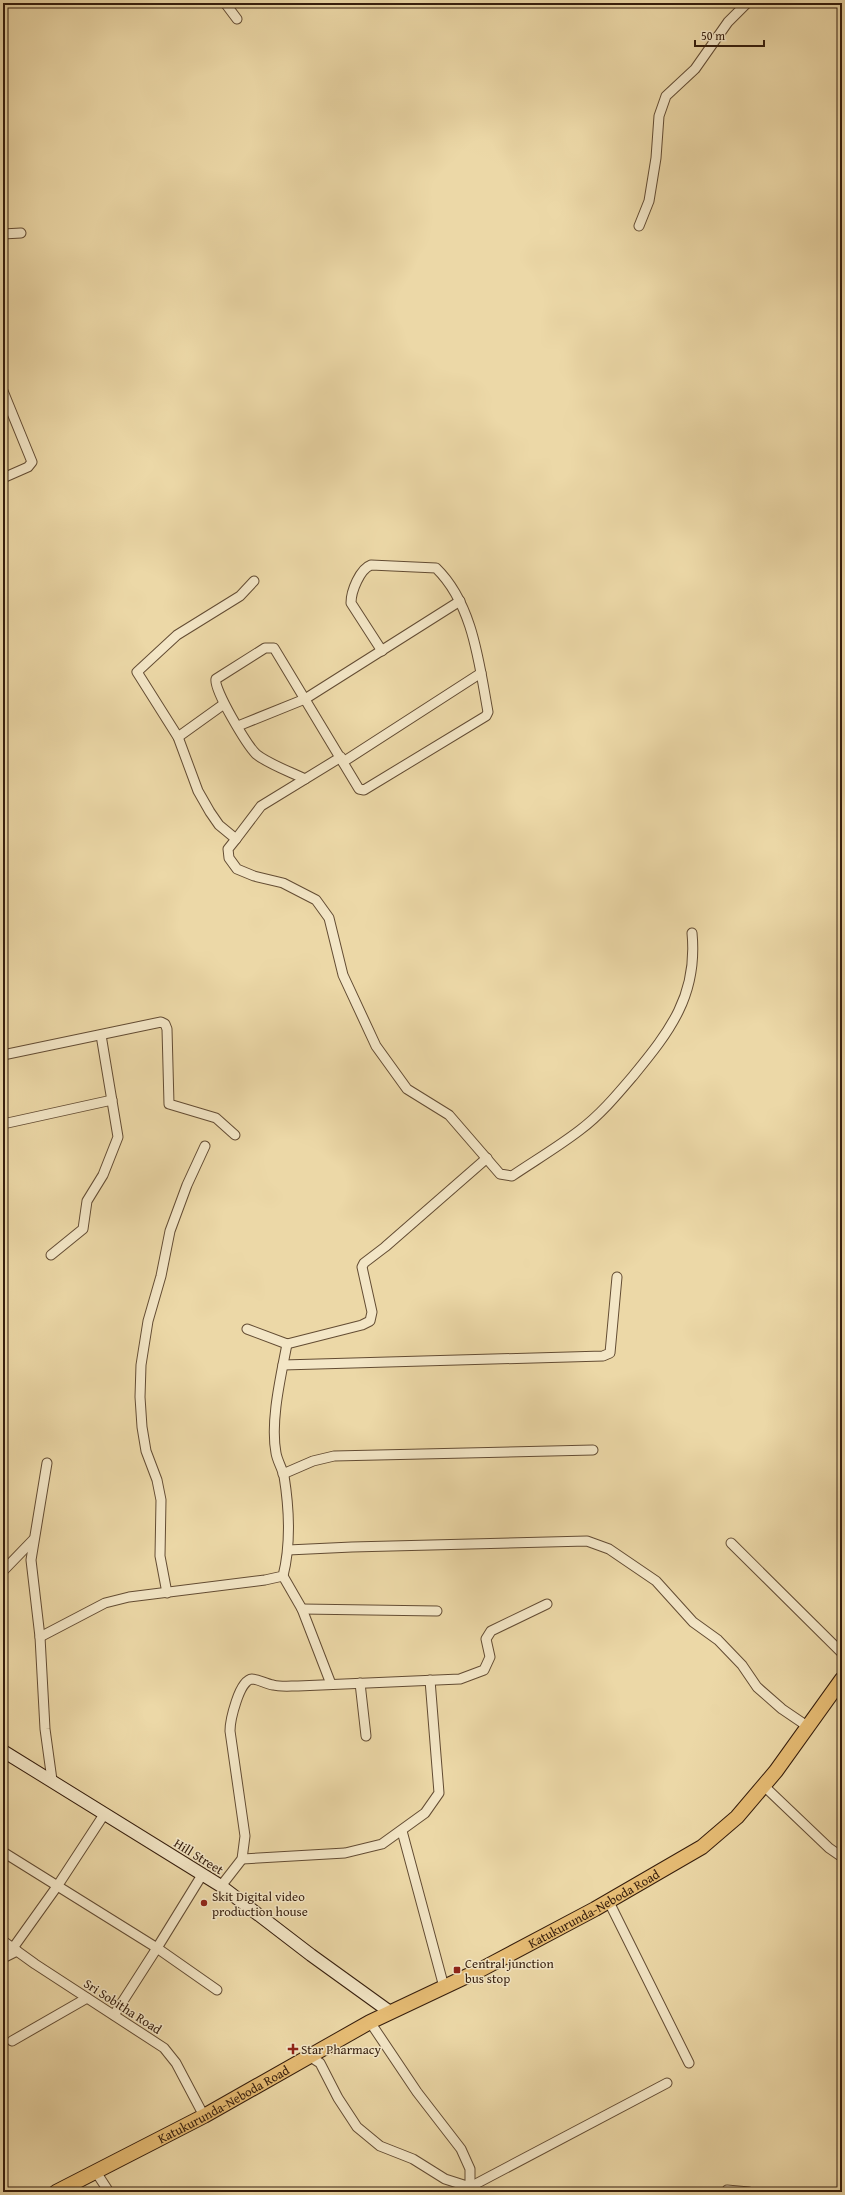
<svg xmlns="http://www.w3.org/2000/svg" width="845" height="2195" font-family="'Gentium Book Plus',serif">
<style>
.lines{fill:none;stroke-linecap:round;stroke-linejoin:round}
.street-casing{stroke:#634c33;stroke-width:11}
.secondary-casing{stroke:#351d0c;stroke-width:14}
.primary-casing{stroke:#351d0c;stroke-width:16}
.street{stroke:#f3e6c6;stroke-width:9}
.secondary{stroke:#f3e6c6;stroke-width:12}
.primary{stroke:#e6bc74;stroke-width:14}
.poi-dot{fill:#8f2418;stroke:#f3e6c6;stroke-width:1.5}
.labels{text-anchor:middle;stroke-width:3;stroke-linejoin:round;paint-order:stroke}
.street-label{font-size:13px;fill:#351d0c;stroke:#f3e6c6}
.poi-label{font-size:13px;fill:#351d0c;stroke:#f3e6c6;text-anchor:start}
</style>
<rect width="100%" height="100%" fill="#ecd8a7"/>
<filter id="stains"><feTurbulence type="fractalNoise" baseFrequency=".005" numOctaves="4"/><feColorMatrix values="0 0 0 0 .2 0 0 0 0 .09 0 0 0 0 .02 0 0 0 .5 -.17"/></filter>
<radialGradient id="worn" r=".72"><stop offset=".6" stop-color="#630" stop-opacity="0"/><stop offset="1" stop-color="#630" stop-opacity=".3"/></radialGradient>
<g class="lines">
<!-- street casing -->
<g class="street-casing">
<g id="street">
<path d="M225,3L237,19"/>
<path d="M639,226L649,201L656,158L659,116L666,96L695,69L728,22L747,3"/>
<path d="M3,234L21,233"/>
<path d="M3,391L32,462L28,467L3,478"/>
<path d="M254,581L240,596L177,635L137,672L178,737L198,791L210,812L219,825L236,839L228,849L229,858L237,869L254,876L283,883L316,900L329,918L343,975L376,1046L407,1089L449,1115L500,1174L512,1176C534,1161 558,1147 580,1130C600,1115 616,1096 633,1076C670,1031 698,995 692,933"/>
<path d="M238,726L305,699L460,601"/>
<path d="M178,737L224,704"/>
<path d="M343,762L481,673"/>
<path d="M305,779C291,772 268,764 256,754C247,745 213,689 216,679L265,648H274L359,789L364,790L486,716L488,712C479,663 473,604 436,568L371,565C360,569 351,591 351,603L382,651"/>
<path d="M236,839L261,806L341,757"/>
<path d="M3,1055L161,1022L165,1024L167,1029L169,1104L216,1118L235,1135"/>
<path d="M3,1124L112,1100"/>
<path d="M51,1255L83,1229L87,1201L103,1175L118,1137L101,1035"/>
<path d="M247,1329L287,1344L362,1325L370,1321L372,1312L362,1267L364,1263L385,1247L487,1158"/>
<path d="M283,1365L603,1356L610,1353L617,1277"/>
<path d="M47,1463L31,1560L40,1637L45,1729L52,1780"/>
<path d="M283,1474L313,1461L334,1456L593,1450"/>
<path d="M731,1543L842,1653"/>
<path d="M288,1550L352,1547L587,1541L609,1549L656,1581L693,1622L718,1640L742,1665L757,1687L782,1709L807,1726"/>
<path d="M3,1571L33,1540"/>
<path d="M283,1576L302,1609L331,1684"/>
<path d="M167,1593L160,1556L161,1500L157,1480L146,1451L142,1427L140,1397L141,1365L148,1321L161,1276L170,1231L187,1185L205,1146"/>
<path d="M302,1609L437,1611"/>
<path d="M40,1637L105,1603L129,1597L265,1580L283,1576C291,1544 289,1507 284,1476C282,1468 277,1460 276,1453C270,1421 281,1376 287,1344"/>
<path d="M360,1683L366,1736"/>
<path d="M764,1786L829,1848L842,1857"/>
<path d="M402,1831L444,1987"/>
<path d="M3,1852L157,1948L202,1875"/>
<path d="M242,1859L345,1853L382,1844L425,1813L439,1793L430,1680"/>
<path d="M221,1886L242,1859L245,1836L230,1731C230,1721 239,1680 252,1679C258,1679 266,1684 273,1685C280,1687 290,1686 298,1686L460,1679L484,1670L490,1657L486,1639L491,1631L547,1604"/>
<path d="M609,1902L689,2063"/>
<path d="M3,1941L35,1964L164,2048L176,2063L204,2116"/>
<path d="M13,1948L58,1885L105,1813"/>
<path d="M3,1958L17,1951"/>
<path d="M114,2015L157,1948L217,1990"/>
<path d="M12,2041L87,1998"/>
<path d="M309,2056L320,2063L338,2098L357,2127L380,2146L413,2159L445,2179L470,2187V2169L461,2149L417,2092L370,2022"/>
<path d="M96,2172L109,2192"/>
<path d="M727,2190L749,2192"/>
<path d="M472,2191L470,2187L667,2083"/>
</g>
</g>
<!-- secondary casing -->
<g class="secondary-casing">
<path id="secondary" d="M3,1751L221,1886L311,1955L390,2012"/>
</g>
<!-- primary casing -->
<g class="primary-casing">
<g id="primary">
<path id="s1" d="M56,2192L204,2116L370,2022L480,1970L595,1909L702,1847L737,1817L776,1771L842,1679"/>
</g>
</g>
<!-- street -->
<use href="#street" class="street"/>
<!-- secondary -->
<use href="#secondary" class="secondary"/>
<!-- primary -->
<use href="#primary" class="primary"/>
</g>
<!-- markers -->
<g class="poi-dot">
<circle cx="204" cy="1903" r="4"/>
<rect x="453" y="1966" width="8" height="8" rx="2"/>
<path d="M291 2043h4v4h4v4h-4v4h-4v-4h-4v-4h4z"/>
</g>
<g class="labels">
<!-- street labels -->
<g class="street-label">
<text transform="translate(199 1856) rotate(32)" y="5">Hill Street</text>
<text dy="5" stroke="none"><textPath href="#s1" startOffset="608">Katukurunda-Neboda Road</textPath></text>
<text transform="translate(123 2006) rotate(33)" y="5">Sri Sobitha Road</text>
<text dy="5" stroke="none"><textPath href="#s1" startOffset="189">Katukurunda-Neboda Road</textPath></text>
</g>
<!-- poi labels -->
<g class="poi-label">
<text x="212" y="1901">Skit Digital video<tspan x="212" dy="15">production house</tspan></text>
<text x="465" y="1968">Central junction<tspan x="465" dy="15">bus stop</tspan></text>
<text x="301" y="2054">Star Pharmacy</text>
</g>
</g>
<!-- margin -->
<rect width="845" height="2195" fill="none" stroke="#ecd8a7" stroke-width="16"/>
<rect x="4" y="4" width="837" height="2187" fill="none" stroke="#351d0c" stroke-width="2"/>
<rect x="8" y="8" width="829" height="2179" fill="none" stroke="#351d0c"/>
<!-- scale -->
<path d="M695 40v6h69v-6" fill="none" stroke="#351d0c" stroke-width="2"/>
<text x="701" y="40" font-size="12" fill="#351d0c" stroke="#f3e6c6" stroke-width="3" paint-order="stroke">50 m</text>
<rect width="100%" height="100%" filter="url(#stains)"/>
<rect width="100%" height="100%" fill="url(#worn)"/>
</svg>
